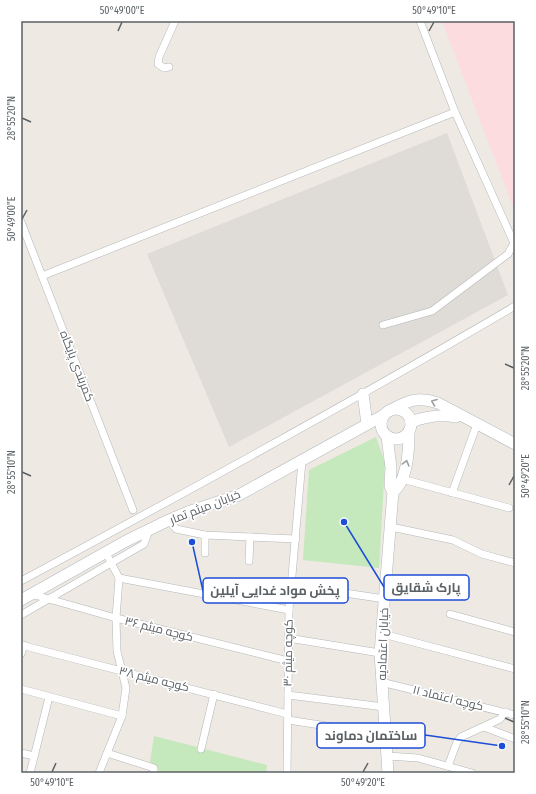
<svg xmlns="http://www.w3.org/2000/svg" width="536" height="794" font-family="'Fira Sans Condensed',Cairo,sans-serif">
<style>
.industrial{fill:#dfdbd6}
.medical{fill:#fddce0}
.green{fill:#c5e8bc}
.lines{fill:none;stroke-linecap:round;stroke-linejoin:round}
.street-casing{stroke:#b3b7ba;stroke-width:8}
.secondary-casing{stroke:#b3b9be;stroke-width:12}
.street{stroke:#fff;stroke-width:7}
.secondary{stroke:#fff;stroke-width:11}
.oneway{stroke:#9ca0a2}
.ticks{fill:none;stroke:#5a6064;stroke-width:1.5}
.labels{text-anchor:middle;stroke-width:3.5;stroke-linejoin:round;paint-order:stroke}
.street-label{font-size:12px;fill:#5a6064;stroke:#fff}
.leader{fill:none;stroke:#1d4ed8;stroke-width:1.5}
.callout-dot{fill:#1d4ed8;stroke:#fff;stroke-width:1.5}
.callout{fill:#fff;stroke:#1d4ed8;stroke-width:1.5}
.callout-label{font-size:13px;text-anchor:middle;font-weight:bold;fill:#5a6064}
.neatline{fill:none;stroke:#5a6064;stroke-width:1.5}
.ticks-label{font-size:10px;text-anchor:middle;fill:#5a6064}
</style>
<rect width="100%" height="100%" fill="#eee9e2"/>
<!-- industrial -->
<path class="industrial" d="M447,133L508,295L229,447L147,254Z"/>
<!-- medical -->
<path class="medical" d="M442,21H515V212L456,58Z"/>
<!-- green -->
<g class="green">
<path d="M376,437L385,463L379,568L303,560L309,470Z"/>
<path d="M154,736L267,765L266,773H159L158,768L150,762Z"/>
</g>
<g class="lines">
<!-- street casing -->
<g class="street-casing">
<g id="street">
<path d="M169,67L164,68L158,64L159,57L175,21"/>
<path d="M21,222L133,510"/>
<path d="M42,276L455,112"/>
<path d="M383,325L432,311L508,254L514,243L455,112L420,21"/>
<path d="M402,479L509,508"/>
<path d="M452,493L477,424"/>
<path d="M169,520L176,529L205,535L296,539"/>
<path d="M391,527L453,540L482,554L515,563"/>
<path d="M106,553L119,578L289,610"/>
<path d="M205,553V535"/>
<path d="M249,561L250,537"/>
<path d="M21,581C187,492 352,402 515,306"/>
<path d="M291,585L385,599"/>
<path d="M31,594L116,618L288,661"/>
<path d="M450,614L515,632"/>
<path d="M21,615L144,544L149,530"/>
<path d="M383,634L515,669"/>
<path d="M288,638L380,653"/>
<path d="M21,645L287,714"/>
<path d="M21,654L24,645"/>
<path d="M381,682L515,715"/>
<path d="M21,689L122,716"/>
<path d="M288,695L384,707"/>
<path d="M288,720L385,735"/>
<path d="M484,727L515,739"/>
<path d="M201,749L214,694"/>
<path d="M21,753L34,756"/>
<path d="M107,753L154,768V773"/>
<path d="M387,756L418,758L472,773"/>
<path d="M448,766L457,742L461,737L500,719L506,712"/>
<path d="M30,773L49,697"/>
<path d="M99,773L122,716L126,688L117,651L116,618L119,578"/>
<path d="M287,773L289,610L302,461"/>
</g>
</g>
<!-- secondary casing -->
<g class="secondary-casing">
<g id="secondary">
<path d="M363,394L367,424"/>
<circle cx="396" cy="424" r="15"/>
<path d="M389,411C408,401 416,396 438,403L515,444"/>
<path d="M411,422C427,416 440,414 456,417"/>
<path d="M387,436L391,468L390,486L393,492L380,653L388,773"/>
<path d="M393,492C408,480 409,449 409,431"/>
<path d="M21,600L126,541L169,520L188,512L239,495L384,415"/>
</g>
</g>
<!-- street -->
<use href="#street" class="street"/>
<!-- secondary -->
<use href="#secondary" class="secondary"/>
</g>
<!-- one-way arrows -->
<defs><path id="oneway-chevron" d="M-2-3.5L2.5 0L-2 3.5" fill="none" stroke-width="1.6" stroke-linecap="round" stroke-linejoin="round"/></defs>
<g class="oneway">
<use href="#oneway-chevron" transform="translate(434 402) rotate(-159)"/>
<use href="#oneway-chevron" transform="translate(406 463) rotate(-75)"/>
</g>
<!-- ticks -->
<path class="ticks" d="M118,31L122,22M429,31L434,22M22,118L31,122M22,219L27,210M505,364L514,368M22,472L31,476M509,485L514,476M505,718L514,722M52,772L56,763M363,772L368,763"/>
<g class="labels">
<!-- street labels -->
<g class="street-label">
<text transform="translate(77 366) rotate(69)" y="4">کمربندی پایگاه</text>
<text transform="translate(205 507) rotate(-21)" y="4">خیابان میثم تمار</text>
<text transform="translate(159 629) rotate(14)" y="4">کوچه میثم ۳۶</text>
<text transform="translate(383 644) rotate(-88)" y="4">خیابان اعتمادیه</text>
<text transform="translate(288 653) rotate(-89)" y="4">کوچه میثم ۳۰</text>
<text transform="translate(154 679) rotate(14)" y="4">کوچه میثم ۳۸</text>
<text transform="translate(448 698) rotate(14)" y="4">کوچه اعتماد ۱۱</text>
</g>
</g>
<!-- callouts -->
<path class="leader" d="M344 522L384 587M192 542L203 591M502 746L425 735"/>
<g class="callout-dot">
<circle cx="344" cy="522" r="4"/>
<circle cx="192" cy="542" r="4"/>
<circle cx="502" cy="746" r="4"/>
</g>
<g class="callout">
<rect x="384" y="575" width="85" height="25" rx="4"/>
<rect x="203" y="578" width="145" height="25" rx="4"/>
<rect x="317" y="723" width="108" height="25" rx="4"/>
</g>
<g class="callout-label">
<text x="426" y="592">پارک شقایق</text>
<text x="275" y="595">پخش مواد غدایی آیلین</text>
<text x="371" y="740">ساختمان دماوند</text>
</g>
<!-- border -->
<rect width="536" height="794" fill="none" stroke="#ffffff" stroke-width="44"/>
<rect x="22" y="22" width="492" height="750" class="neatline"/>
<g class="ticks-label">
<text x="122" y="14">50°49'00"E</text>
<text x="434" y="14">50°49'10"E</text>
<text transform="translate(11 118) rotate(-90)" y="4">28°55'20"N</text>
<text transform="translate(11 219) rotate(-90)" y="4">50°49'00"E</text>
<text transform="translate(525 368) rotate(-90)" y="4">28°55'20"N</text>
<text transform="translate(11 472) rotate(-90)" y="4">28°55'10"N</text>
<text transform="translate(525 476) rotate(-90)" y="4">50°49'20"E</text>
<text transform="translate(525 722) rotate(-90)" y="4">28°55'10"N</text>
<text x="52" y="786">50°49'10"E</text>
<text x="363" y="786">50°49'20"E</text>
</g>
</svg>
